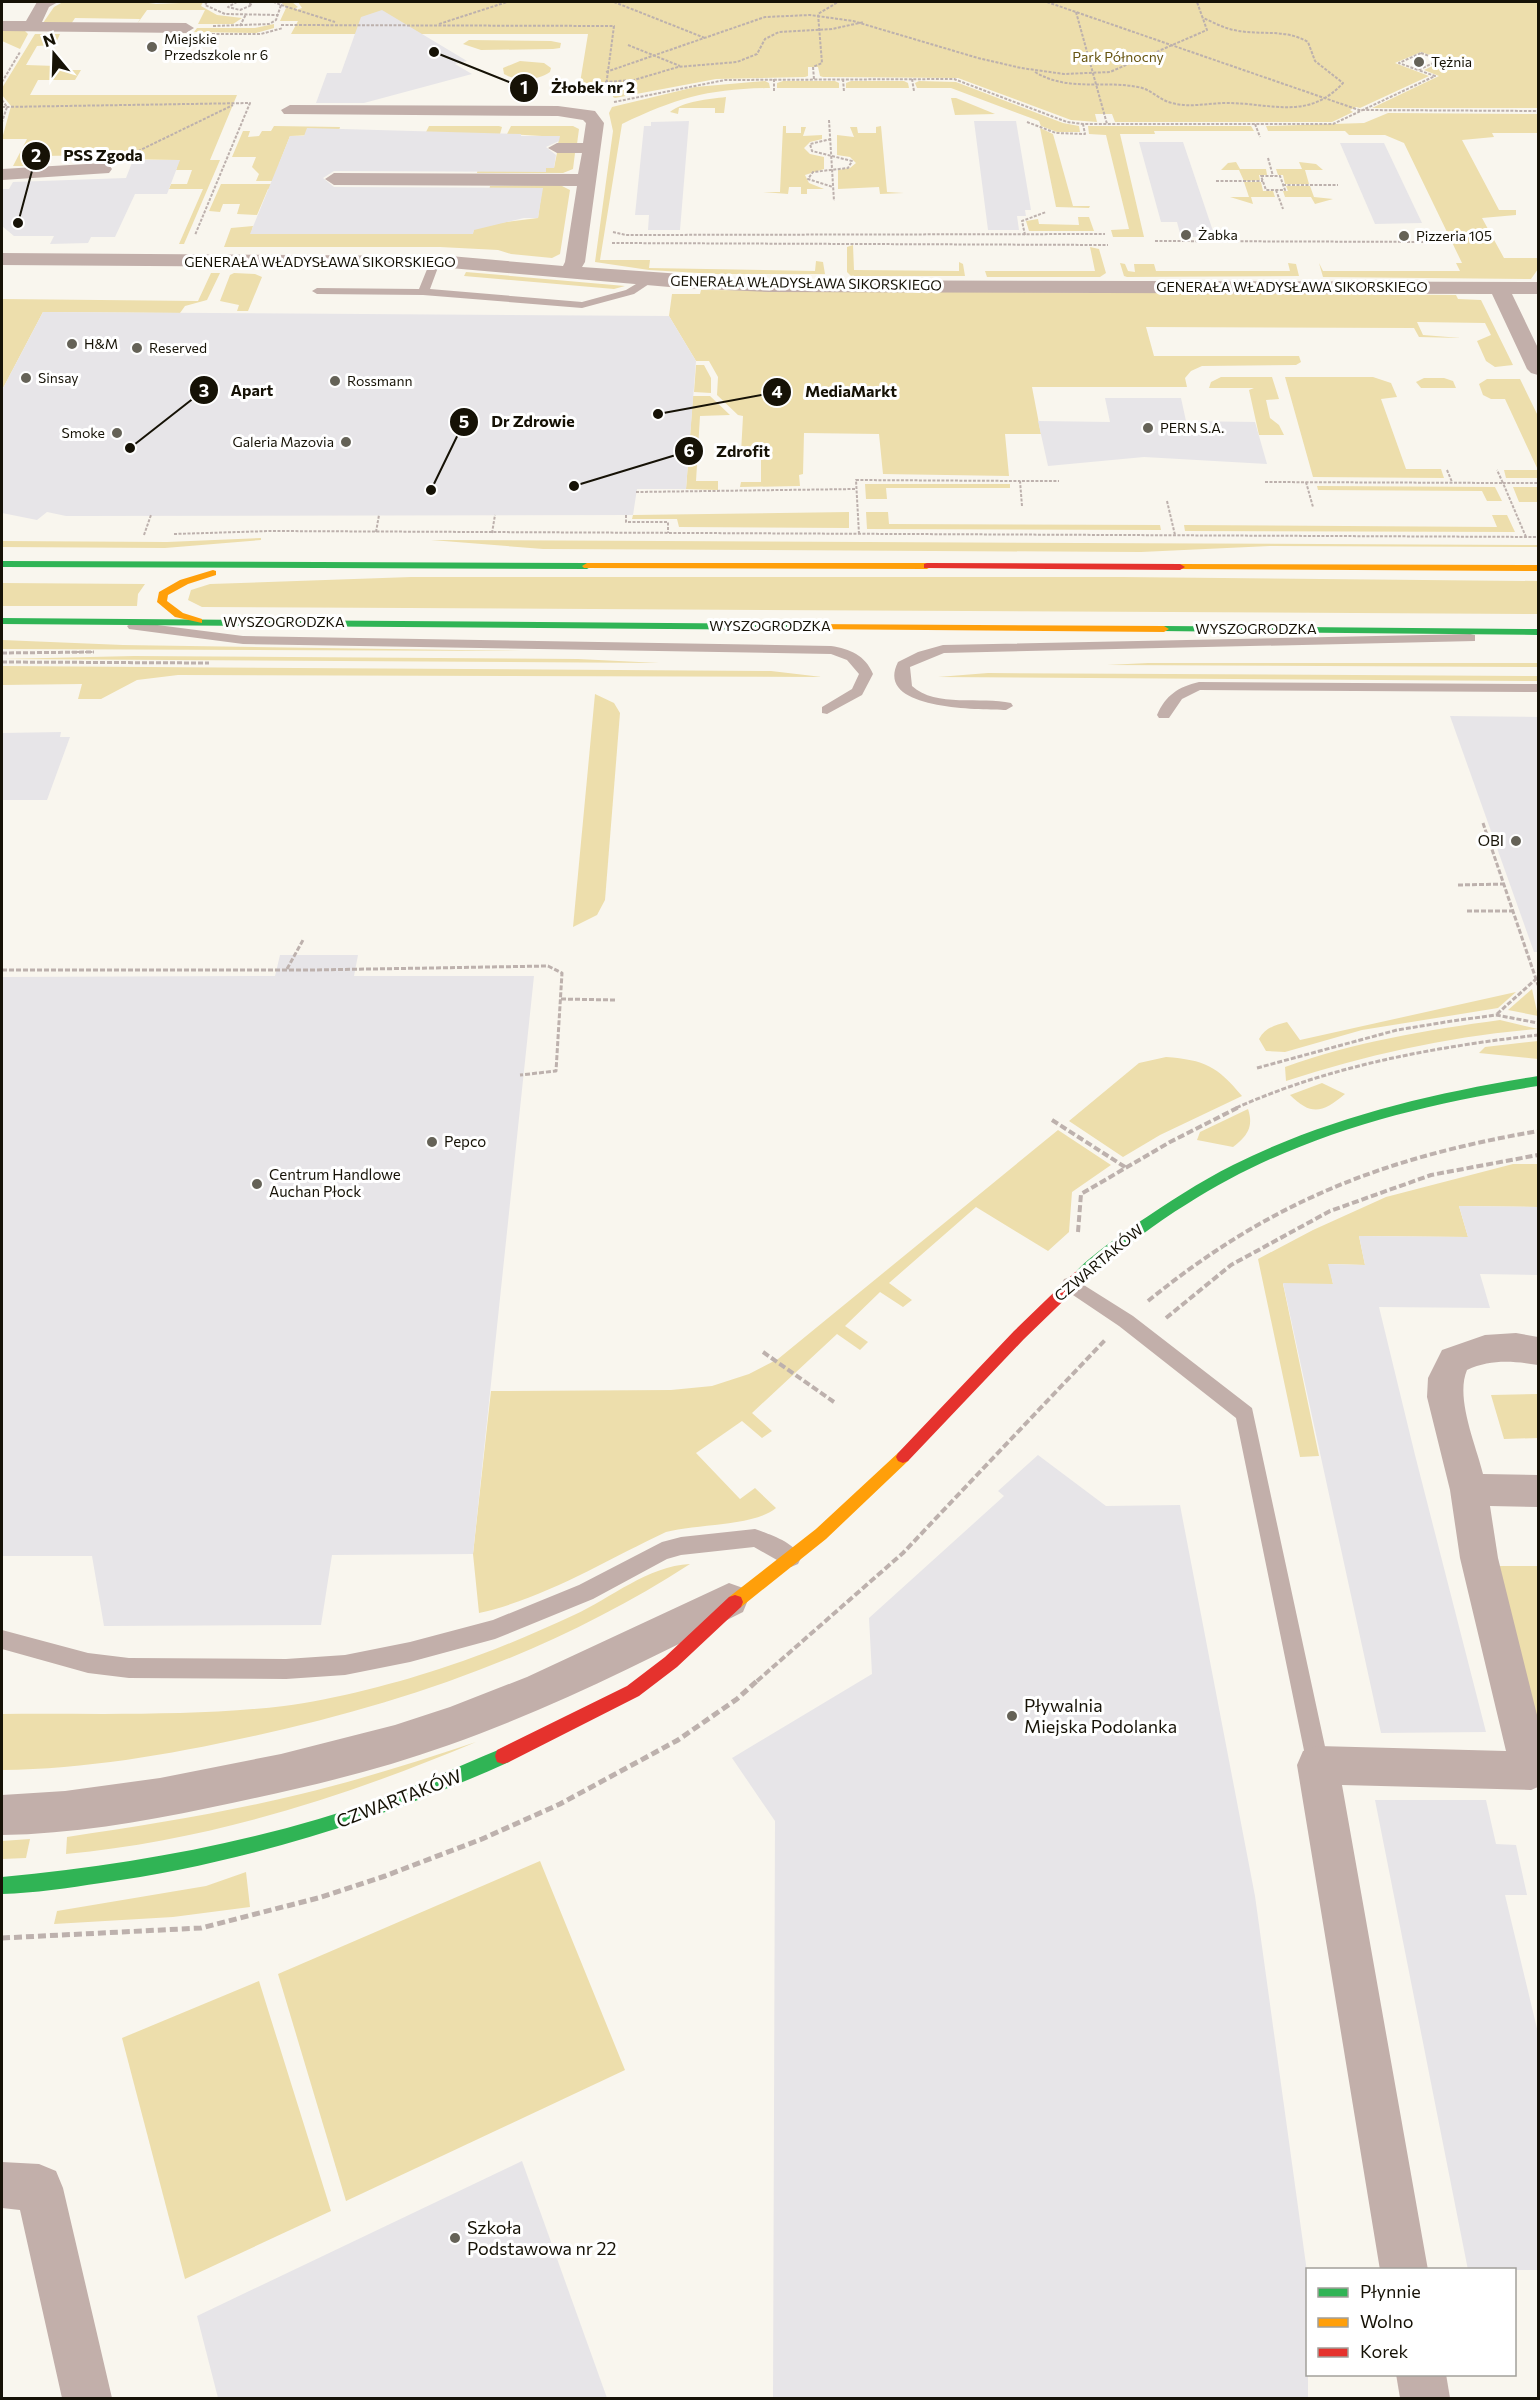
<svg xmlns="http://www.w3.org/2000/svg" width="1540" height="2400" font-family="Commissioner,sans-serif">
<style>
.green{fill:#eddeac}
.building{fill:#e7e5e8}
.lines{fill:none;stroke-linecap:round;stroke-linejoin:round}
.path-far3{stroke:#bdb1ad;stroke-width:2;stroke-dasharray:3 1.5;stroke-linecap:butt}
.path-far2{stroke:#bdb1ad;stroke-width:3;stroke-dasharray:5 2;stroke-linecap:butt}
.path-far1{stroke:#bdb1ad;stroke-width:4;stroke-dasharray:7 3;stroke-linecap:butt}
.path{stroke:#bdb1ad;stroke-width:5;stroke-dasharray:8 4;stroke-linecap:butt}
.lane{fill:#c2afaa;fill-rule:evenodd}
.street{fill:#c2afaa;fill-rule:evenodd}
.fast{fill:#30b455;fill-rule:evenodd}
.slow{fill:#ff9f0a;fill-rule:evenodd}
.jam{fill:#e5322d;fill-rule:evenodd}
.poi-dot{fill:#656257;stroke:#fff;stroke-width:2}
.labels{text-anchor:middle;stroke-width:6;stroke-linejoin:round;paint-order:stroke}
.far-poi-label{font-size:14px;fill:#161206;stroke:#fff;text-anchor:start}
.far-park-label{font-size:14px;fill:#665411;stroke:#fff}
.far-street-label{font-size:14px;fill:#161206;stroke:#fff}
.poi-label{font-size:15px;fill:#161206;stroke:#fff;text-anchor:start}
.street-label{font-size:15px;fill:#161206;stroke:#fff}
.near-poi-label{font-size:18px;fill:#161206;stroke:#fff;text-anchor:start}
.near-street-label{font-size:18px;fill:#161206;stroke:#fff}
.leader{fill:none;stroke:#161206;stroke-width:2}
.callout-dot{fill:#161206;stroke:#fff;stroke-width:2}
.mark-label{font-size:18px;text-anchor:middle;font-weight:bold;fill:#fff}
.callout-label{font-size:16px;text-anchor:middle;font-weight:bold;fill:#161206;stroke:#fff;stroke-width:6;stroke-linejoin:round;paint-order:stroke}
</style>
<rect width="100%" height="100%" fill="#f9f6ee"/>
<!-- green -->
<g class="green">
<path d="M63,2H142L156,4L203,2L201,6L217,15L242,18L233,24H198L205,10H147L137,24L140,19L75,18L71,24L43,23L54,7Z"/>
<path d="M281,2H292L298,7L294,9L296,10L302,8L298,2H1538V108H1372L1439,76L1424,70L1441,62L1462,59H1442L1421,52L1395,63L1429,76L1360,108L1356,107L1350,110L1353,112L1332,122H1115L1112,114H1095L1097,122L1071,120L958,78L823,77L820,76L818,67H808V76L805,77L716,79L615,98L613,97V89H579L588,34H291L298,21H280L286,8Z"/>
<path d="M274,24V28L256,33L194,32L197,28H255Z"/>
<path d="M2,29H23L28,34L20,49L2,41Z"/>
<path d="M35,34H60L55,45L37,46L26,65L56,66L55,70H81L75,80H38L30,95H237L210,160H220L184,244H179L203,189H169L171,184H187L192,170H176L179,160L116,159L118,155L39,156L33,166H13L27,139H2L11,106L2,95V88Z"/>
<path d="M469,40L551,41L561,43L560,48L553,49L481,50L463,44Z"/>
<path d="M520,61L544,63L551,68L550,72C537,81 517,82 504,74L503,68Z"/>
<path d="M765,81L769,83L770,88C708,89 677,98 622,124L600,260H650L649,268L815,271L816,261L823,262L825,274H715L649,270L595,262L613,131L609,113L612,107L695,87Z"/>
<path d="M783,81H835L839,83V88H777V83Z"/>
<path d="M851,81H904L908,83L909,88H846V83Z"/>
<path d="M919,81L956,82L1063,123L1079,126L1080,132H1057L1041,126L1039,121L951,88H917L915,83Z"/>
<path d="M726,97L724,113H715V108H679L678,114L670,112C684,101 708,99 726,97Z"/>
<path d="M951,98H956L995,114L955,115Z"/>
<path d="M1388,113L1538,114V133H1492L1494,137L1462,140L1499,210H1516V215L1482,218L1504,258H1538V269L1531,279L1323,277L1319,263L1323,271H1460L1456,263H1462L1404,143L1385,135H1349L1345,131H1268L1266,126L1364,123Z"/>
<path d="M274,126L340,127L338,134L290,136L279,164L554,168L557,153H575L573,169L563,173H477L478,167L328,166L321,181H256L259,174L252,167L256,157H232L243,131H250L248,137L259,136L262,131H271Z"/>
<path d="M429,126H499L502,127L500,134H425Z"/>
<path d="M511,126H573L579,129L577,144L558,145L559,137L507,134Z"/>
<path d="M783,126H786V133H801V127H806L803,136L822,135V139L810,142L804,148L810,154L824,157V169L805,175L809,183L824,189H807V194H801V187H789L788,194L763,192H780Z"/>
<path d="M881,126L887,192L904,193L880,194L879,187L838,189V170L850,168L856,163L850,157L837,155V135L854,137L850,127H857L858,133H876V127Z"/>
<path d="M1088,126H1251L1254,131H1154L1155,134H1120L1144,237H1113L1111,230L1129,229L1106,135L1089,134Z"/>
<path d="M1040,128L1053,134L1073,206H1090L1089,208L1056,207Z"/>
<path d="M1236,162L1240,169H1266L1267,175H1259L1260,180L1244,181L1239,170H1221L1228,163Z"/>
<path d="M1299,162L1316,164L1323,170H1305L1309,184H1285L1283,175H1278L1276,169H1302Z"/>
<path d="M1244,182H1261L1263,191H1273L1275,197H1251L1253,204L1230,197H1249Z"/>
<path d="M221,184H320L268,189L257,215L237,214L240,204H223L220,212L209,211Z"/>
<path d="M560,185L570,190L560,254L552,258L511,254L498,250L440,247H224L231,228L253,226L251,234H469L473,233L474,226L538,218L542,189L488,197L490,186Z"/>
<path d="M1286,186H1310L1314,197L1333,199L1315,204L1311,197H1285L1283,191H1288Z"/>
<path d="M1078,217H1089L1094,231H1029L1026,221L1038,219L1039,224L1079,225Z"/>
<path d="M853,245L854,270L959,271V262L963,264L965,276H851L847,272V247Z"/>
<path d="M1090,247L1099,249L1106,273L1100,277H987L985,271H1095Z"/>
<path d="M1120,263L1125,264L1128,271L1135,272L1134,264H1154L1156,271H1290L1288,263L1296,264L1299,276L1127,277L1124,276Z"/>
<path d="M466,272L625,286L614,289L464,276Z"/>
<path d="M211,273H220L207,300L185,306L180,313L43,312L2,390V299L198,301Z"/>
<path d="M234,273L255,274L262,277L248,311H237L239,305L220,301L230,275Z"/>
<path d="M701,290L1456,295L1458,299L1481,300L1513,365L1495,367L1486,361L1477,341L1491,335L1485,323L1417,322L1423,335L1461,338L1419,337L1414,328L1146,327L1154,356H1299L1301,362L1296,365L1202,366L1191,371L1185,378L1187,387H1032L1041,434H1005L1009,476L883,474L879,434L804,433L803,474L799,475L800,486L740,487L741,482H761V457H748L741,453L743,416L738,415L717,395L718,377L709,361H696L669,316L672,294H700Z"/>
<path d="M696,365H704L711,378V393L694,392Z"/>
<path d="M1221,377H1272L1279,399L1266,400L1270,418L1279,425L1284,435H1259L1249,390L1254,388H1209L1211,382Z"/>
<path d="M1285,377H1373L1391,383L1397,397L1381,399L1406,469H1441L1444,478L1313,477Z"/>
<path d="M1424,378H1444L1453,381L1456,388H1421L1416,382Z"/>
<path d="M1487,379H1520L1538,416V478H1506L1504,470H1538L1505,399H1491L1483,395L1479,384Z"/>
<path d="M693,396H710L730,415L700,416L696,481H718V490L686,489Z"/>
<path d="M865,484H1010V488H886L887,499H866Z"/>
<path d="M1317,486L1495,487L1502,501H1487L1482,491L1318,490Z"/>
<path d="M1513,487H1538V502H1519Z"/>
<path d="M849,512V528L679,527L677,519H632L633,515Z"/>
<path d="M866,512H888L889,524L1160,525L1161,530L867,529Z"/>
<path d="M1492,515H1507L1515,532L1185,531L1184,525L1497,527Z"/>
<path d="M261,538V540L165,548L2,547V541L167,542Z"/>
<path d="M431,540L1538,545V547L1270,546L1141,552L543,549Z"/>
<path d="M411,577H1122L1538,581V614L202,607L188,600L191,590L210,584Z"/>
<path d="M2,583L145,584L138,594L137,606H2Z"/>
<path d="M2,640L123,645L522,651L2,649Z"/>
<path d="M134,656L578,659L659,663L2,659Z"/>
<path d="M1148,663H1538V667L1107,665Z"/>
<path d="M2,666L771,671L822,677L178,675L137,680L101,699H78L82,684L2,685Z"/>
<path d="M988,673L1538,676V681L938,677Z"/>
<path d="M595,694L614,703L620,713L605,900L597,915L573,927Z"/>
<path d="M1532,989L1538,1016L1508,1010Z"/>
<path d="M1516,992L1498,1008L1362,1030L1285,1052L1266,1051L1259,1039C1265,1028 1275,1025 1287,1022L1300,1040Z"/>
<path d="M1500,1020L1538,1029C1452,1036 1369,1054 1286,1081L1285,1067C1354,1042 1427,1030 1500,1020Z"/>
<path d="M1538,1041V1059L1479,1053L1485,1047Z"/>
<path d="M1166,1057C1205,1060 1217,1066 1242,1096L1160,1135L1123,1157L1069,1121L1139,1063Z"/>
<path d="M1322,1083L1345,1094C1323,1112 1312,1117 1290,1095Z"/>
<path d="M1248,1109C1254,1127 1247,1136 1233,1147L1197,1140L1200,1132Z"/>
<path d="M1058,1130L1111,1165L1072,1192L1069,1232L1048,1251L976,1207L889,1283L912,1300L903,1307L880,1292L845,1326L868,1342L860,1350L837,1334L752,1413L772,1431L762,1438L742,1421L696,1453L740,1499L755,1488L776,1508C755,1526 696,1524 666,1532C604,1561 546,1598 479,1613L473,1554L491,1391L671,1390L712,1386L749,1374L778,1359Z"/>
<path d="M1513,1164H1538V1207L1459,1206L1468,1237L1359,1236L1365,1265L1329,1264L1333,1284H1283L1319,1456L1300,1457L1258,1259L1313,1230L1386,1197Z"/>
<path d="M1538,1394V1438L1504,1439L1491,1395Z"/>
<path d="M690,1564C556,1651 404,1704 249,1737C167,1755 85,1769 2,1770V1714C95,1713 191,1717 284,1706C332,1700 402,1682 448,1666C491,1652 533,1634 574,1615C611,1598 648,1566 690,1564Z"/>
<path d="M1499,1566H1538V1758Z"/>
<path d="M476,1742C345,1797 208,1841 66,1854L67,1837C146,1825 223,1813 301,1794C360,1780 418,1761 476,1742Z"/>
<path d="M30,1839L26,1858L2,1859V1841Z"/>
<path d="M540,1861L625,2070L346,2201L278,1974Z"/>
<path d="M246,1872L250,1907L173,1917L54,1924L57,1911L206,1886Z"/>
<path d="M259,1981L331,2211L185,2279L122,2038Z"/>
</g>
<!-- building -->
<g class="building">
<path d="M382,10L467,61L455,64L472,74L364,103H316L327,73H341L361,17Z"/>
<path d="M689,121L680,230H648L649,215H635L644,126H651V122Z"/>
<path d="M974,121H1016L1031,210H1025L1026,216H1017L1019,230H988Z"/>
<path d="M307,128L521,134V136H560L559,141L546,147L556,155L554,168H546V172L334,171L323,178L334,187L543,188L538,218H524L474,230L473,234H250L290,136H304Z"/>
<path d="M1139,142H1183L1215,237H1181L1177,222H1161Z"/>
<path d="M1340,143H1384L1422,223L1375,224Z"/>
<path d="M133,160H180L167,194H135L115,237H91L88,243L50,244L54,236H14L2,226V189H9L13,182L126,178Z"/>
<path d="M43,312L669,316L696,361L686,489H637L633,515L66,516L47,512L37,520L2,513V390Z"/>
<path d="M1105,398H1181L1186,421L1255,422L1267,464L1144,457L1048,466L1038,421L1110,422Z"/>
<path d="M1450,716L1539,717V952H1534Z"/>
<path d="M61,732L60,737H70L47,800H2V733Z"/>
<path d="M280,955H358L354,976H534L473,1554L332,1555L321,1625L104,1626L92,1556H2V977L275,976Z"/>
<path d="M1459,1206L1539,1207V1275L1480,1274L1490,1308L1379,1307L1415,1455L1486,1732L1381,1733L1283,1283L1333,1284L1328,1264L1365,1265L1359,1236L1468,1237Z"/>
<path d="M1038,1455L1106,1506L1180,1505L1255,1896L1308,2279V2398H773L775,1821L732,1758L872,1674L869,1618L1004,1496L998,1491Z"/>
<path d="M1375,1800H1486L1496,1844L1516,1845L1527,1895H1505L1539,2037V2270H1468Z"/>
<path d="M522,2161L607,2398H218L197,2316Z"/>
</g>
<g class="lines">
<!-- path-far3 -->
<g class="path-far3">
<path d="M207,2L205,5L225,14L278,15"/>
<path d="M222,2H231"/>
<path d="M237,2L228,7L240,10L252,5L247,2"/>
<path d="M614,2L705,38"/>
<path d="M1047,2L1359,110L1538,111"/>
<path d="M281,5L335,22"/>
<path d="M1076,12L1107,124"/>
<path d="M439,24L507,2"/>
<path d="M281,25L614,26L605,94"/>
<path d="M213,26L269,24L276,20L281,5L274,2"/>
<path d="M240,26L246,14"/>
<path d="M212,34H261L283,28"/>
<path d="M628,45L680,66"/>
<path d="M1421,53L1440,60L1418,70L1399,63Z"/>
<path d="M606,72L765,17L810,15L853,21L978,58L1021,68L1064,74L1110,72L1207,30L1197,2"/>
<path d="M1035,72C1068,92 1102,80 1138,87C1151,89 1159,100 1172,103C1190,108 1208,103 1227,103C1271,103 1308,121 1343,83L1315,61L1308,42C1284,28 1260,36 1234,30C1223,28 1213,22 1203,18"/>
<path d="M774,79V92"/>
<path d="M814,79L813,67L822,63L818,14L838,2"/>
<path d="M843,79L844,92"/>
<path d="M912,79L914,91"/>
<path d="M2,82L20,52"/>
<path d="M605,82L634,80L678,67L737,62L757,54L765,39L779,32L832,29L864,22"/>
<path d="M2,100L7,107L2,122"/>
<path d="M614,102L725,80L954,79L1067,122L1083,124H1333L1435,76L1418,70"/>
<path d="M2,107L250,103L195,235"/>
<path d="M829,120L834,201"/>
<path d="M1027,122L1056,133L1085,134L1083,124"/>
<path d="M1255,124L1260,137"/>
<path d="M831,139L810,144L812,151L852,161L848,168L813,172L808,179L833,187"/>
<path d="M126,157L233,105"/>
<path d="M1268,158L1273,176"/>
<path d="M1261,176H1280L1285,190H1266Z"/>
<path d="M1216,181H1263"/>
<path d="M1283,185H1338"/>
<path d="M1276,190L1283,209"/>
<path d="M613,232L626,235L1105,234"/>
<path d="M1025,235L1022,221L1046,212"/>
<path d="M1155,241L1442,242"/>
<path d="M612,243L1108,245"/>
<path d="M1447,470L1452,482"/>
<path d="M1265,482L1503,483L1497,470"/>
<path d="M1306,482L1313,507"/>
<path d="M636,492L856,489"/>
<path d="M1167,501L1175,535"/>
<path d="M1022,506L1020,481H1059"/>
<path d="M626,515V522H668V533"/>
<path d="M376,532L379,515"/>
<path d="M492,533L495,515"/>
<path d="M174,534L270,531L1538,537"/>
<path d="M859,534L856,480L1020,481"/>
<path d="M144,535L151,515"/>
<path d="M1526,537L1503,483H1538"/>
<path d="M67,652H94"/>
</g>
<!-- path-far2 -->
<g class="path-far2">
<path d="M2,653L94,652"/>
<path d="M2,662L209,663"/>
<path d="M1483,823L1538,985"/>
<path d="M1458,885L1504,884"/>
<path d="M1467,911H1513"/>
<path d="M287,969L303,940"/>
<path d="M2,970H312L548,966L562,973L556,1071L520,1075"/>
<path d="M561,999L615,1000"/>
<path d="M1497,1014L1536,979"/>
<path d="M1257,1068L1397,1030L1452,1021L1496,1015L1538,1023"/>
<path d="M1236,1108C1332,1065 1435,1047 1538,1035"/>
</g>
<!-- path-far1 -->
<g class="path-far1">
<path d="M1052,1120L1125,1167"/>
<path d="M1078,1232L1081,1194L1170,1142L1239,1107"/>
<path d="M1148,1301C1271,1201 1383,1158 1538,1131"/>
<path d="M1166,1318L1231,1265L1330,1211L1431,1175L1538,1155"/>
<path d="M763,1352L834,1402"/>
<path d="M757,1681L903,1553L1105,1340"/>
</g>
<!-- path -->
<path class="path" d="M2,1938L201,1928L318,1898L385,1876L482,1839L560,1804L678,1740L737,1699L759,1679"/>
<!-- lane -->
<g class="lane">
<path d="M435,259L440,262L430,289L582,302L626,290L646,278L655,280L634,294L582,308L423,295L317,294L312,291L317,288L419,289L430,262Z"/>
<path d="M134,622L243,636L831,646C850,649 865,655 873,674L862,695L827,714L822,713V707L852,689L859,674L847,660L831,654L243,644L129,629L127,626Z"/>
<path d="M1470,634L1475,635V641L944,653L910,667L912,686C936,708 981,696 1011,703L1013,706L1006,710C981,709 873,711 898,662L918,652L943,645Z"/>
<path d="M1199,682L1538,684V692L1200,690L1182,699L1169,718H1159L1157,715C1166,695 1178,687 1199,682Z"/>
<path d="M1071,1277L1133,1316L1252,1408L1329,1765L1326,1772L1318,1775L1310,1772L1307,1765L1236,1418L1119,1326L1064,1289L1062,1284L1064,1279Z"/>
<path d="M755,1529C771,1535 794,1542 801,1558L798,1564L791,1567L784,1564L754,1547L681,1555L667,1559L593,1599L495,1639L410,1662L345,1675L286,1679L129,1678L88,1673L2,1649V1630L88,1653L129,1658L286,1659L345,1655L410,1642L493,1620L579,1585L662,1542L681,1537Z"/>
</g>
<!-- street -->
<g class="street">
<path d="M37,2H58L49,7L42,22L186,23L194,28L186,33L2,31V21H26Z"/>
<path d="M290,105L558,106L595,111L604,123L585,262L582,267L769,280L1538,282V294H1512L1538,348V375L1531,373L1527,369L1492,294L769,292L681,288L450,268L2,265V253L450,256L563,266L565,262L577,186L334,185L325,179L334,173L578,174L582,153H557L548,148L557,143H583L586,123L583,120L558,116L284,114L281,110Z"/>
<path d="M103,163L109,165L112,169L109,173L2,180V169Z"/>
<path d="M1516,1333L1538,1337V1365C1513,1361 1491,1359 1467,1370C1455,1398 1476,1445 1483,1474L1538,1475V1507L1490,1506L1498,1558L1538,1719V1787L1531,1790L1342,1785L1428,2270H1380L1297,1765L1303,1751L1318,1746L1506,1751L1460,1558L1450,1490L1427,1397L1428,1378L1442,1350L1485,1335Z"/>
<path d="M729,1583L743,1588L748,1600L743,1612C647,1660 551,1709 449,1745C371,1773 290,1791 208,1808C141,1822 71,1834 2,1835V1795L65,1791L160,1778L281,1754L395,1725L450,1707L527,1677Z"/>
<path d="M2,2162L39,2164L56,2171L63,2188L112,2398H62L20,2210L2,2208Z"/>
<path d="M1396,2374H1446L1450,2398H1400Z"/>
</g>
<!-- fast -->
<g class="fast">
<path d="M2,561L587,563L592,566L587,569L2,567Z"/>
<path d="M2,618L806,624L811,627L806,630L2,624Z"/>
<path d="M1164,626L1538,629V635L1160,631L1159,629Z"/>
<path d="M1538,1076V1086C1415,1105 1293,1136 1187,1204C1151,1226 1118,1253 1085,1280H1075L1073,1276C1080,1263 1122,1234 1136,1224C1168,1203 1199,1182 1233,1165C1329,1117 1433,1093 1538,1076Z"/>
<path d="M503,1748L509,1750L511,1756L509,1762C378,1821 243,1863 101,1883C68,1888 35,1893 2,1894V1877C131,1865 258,1842 381,1799C423,1784 462,1764 503,1748Z"/>
</g>
<!-- slow -->
<g class="slow">
<path d="M587,563H927L932,566L927,569L584,568L582,566Z"/>
<path d="M1180,564L1538,565V571L1177,569L1175,567Z"/>
<path d="M213,570L216,571V575L188,584L168,595L167,601L183,613L202,619V623L175,617L157,602L159,592L180,580Z"/>
<path d="M806,624L1164,626L1169,629L1164,632L802,629L801,627Z"/>
<path d="M903,1451L908,1453L910,1457L908,1461L826,1539L741,1607L735,1609L729,1607L727,1602L729,1597L816,1529L898,1453Z"/>
</g>
<!-- jam -->
<g class="jam">
<path d="M927,563L1180,564L1185,567L1180,570L924,568V564Z"/>
<path d="M1080,1271L1085,1272L1087,1276L1085,1280L1024,1339L908,1461L903,1463L898,1461L896,1457L898,1453L1014,1331L1075,1272Z"/>
<path d="M735,1595L741,1597L743,1602L741,1607L677,1667L639,1696L509,1762L503,1764L497,1762L495,1756L497,1750L627,1686L665,1657L729,1597Z"/>
</g>
</g>
<!-- markers -->
<g class="poi-dot">
<circle cx="152" cy="47" r="6"/>
<circle cx="1419" cy="62" r="6"/>
<circle cx="1186" cy="235" r="6"/>
<circle cx="1404" cy="236" r="6"/>
<circle cx="72" cy="344" r="6"/>
<circle cx="137" cy="348" r="6"/>
<circle cx="26" cy="378" r="6"/>
<circle cx="335" cy="381" r="6"/>
<circle cx="1148" cy="428" r="6"/>
<circle cx="117" cy="433" r="6"/>
<circle cx="346" cy="442" r="6"/>
<circle cx="1516" cy="841" r="6"/>
<circle cx="432" cy="1142" r="6"/>
<circle cx="257" cy="1184" r="6"/>
<circle cx="1012" cy="1716" r="6"/>
<circle cx="455" cy="2238" r="6"/>
</g>
<g class="labels">
<!-- far-poi labels -->
<g class="far-poi-label">
<text x="164" y="44">Miejskie<tspan x="164" dy="16">Przedszkole nr 6</tspan></text>
<text x="1431" y="67">Tężnia</text>
<text x="1198" y="240">Żabka</text>
<text x="1416" y="241">Pizzeria 105</text>
<text x="84" y="349">H&amp;M</text>
<text x="149" y="353">Reserved</text>
<text x="38" y="383">Sinsay</text>
<text x="347" y="386">Rossmann</text>
<text x="1160" y="433">PERN S.A.</text>
<text x="105" y="438" text-anchor="end">Smoke</text>
<text x="334" y="447" text-anchor="end">Galeria Mazovia</text>
</g>
<!-- far-park labels -->
<g class="far-park-label">
<text x="1118" y="62">Park Północny</text>
</g>
<!-- far-street labels -->
<g class="far-street-label">
<text x="320" y="267">GENERAŁA WŁADYSŁAWA SIKORSKIEGO</text>
<text transform="translate(806 283) rotate(1)" y="5">GENERAŁA WŁADYSŁAWA SIKORSKIEGO</text>
<text x="1292" y="292">GENERAŁA WŁADYSŁAWA SIKORSKIEGO</text>
<text x="284" y="627">WYSZOGRODZKA</text>
<text x="770" y="631">WYSZOGRODZKA</text>
<text x="1256" y="634">WYSZOGRODZKA</text>
</g>
<!-- poi labels -->
<g class="poi-label">
<text x="1504" y="846" text-anchor="end">OBI</text>
<text x="444" y="1147">Pepco</text>
<text x="269" y="1180">Centrum Handlowe<tspan x="269" dy="17">Auchan Płock</tspan></text>
</g>
<!-- street labels -->
<g class="street-label">
<text transform="translate(1099 1263) rotate(-40)" y="5">CZWARTAKÓW</text>
</g>
<!-- near-poi labels -->
<g class="near-poi-label">
<text x="1024" y="1712">Pływalnia<tspan x="1024" dy="21">Miejska Podolanka</tspan></text>
<text x="467" y="2234">Szkoła<tspan x="467" dy="21">Podstawowa nr 22</tspan></text>
</g>
<!-- near-street labels -->
<g class="near-street-label">
<text transform="translate(399 1799) rotate(-21)" y="6">CZWARTAKÓW</text>
</g>
</g>
<!-- callouts -->
<path class="leader" d="M434 52L524 88M18 223L36 156M130 448L204 390M658 414L777 392M431 490L464 422M574 486L689 451"/>
<g class="callout-dot">
<circle cx="434" cy="52" r="6"/>
<circle cx="18" cy="223" r="6"/>
<circle cx="130" cy="448" r="6"/>
<circle cx="658" cy="414" r="6"/>
<circle cx="431" cy="490" r="6"/>
<circle cx="574" cy="486" r="6"/>
<circle cx="524" cy="88" r="15"/>
<circle cx="36" cy="156" r="15"/>
<circle cx="204" cy="390" r="15"/>
<circle cx="777" cy="392" r="15"/>
<circle cx="464" cy="422" r="15"/>
<circle cx="689" cy="451" r="15"/>
</g>
<g class="mark-label">
<text x="524" y="94">1</text>
<text x="36" y="162">2</text>
<text x="204" y="397">3</text>
<text x="777" y="398">4</text>
<text x="464" y="428">5</text>
<text x="689" y="457">6</text>
</g>
<g class="callout-label">
<text x="593" y="93">Żłobek nr 2</text>
<text x="103" y="161">PSS Zgoda</text>
<text x="252" y="396">Apart</text>
<text x="851" y="397">MediaMarkt</text>
<text x="533" y="427">Dr Zdrowie</text>
<text x="743" y="457">Zdrofit</text>
</g>
<!-- border -->
<rect width="1540" height="2400" fill="none" stroke="#161206" stroke-width="6"/>
<!-- legend -->
<rect x="1306" y="2268" width="210" height="108" fill="#ffffff" stroke="#a2a09b" stroke-width="1.5"/>
<rect x="1318" y="2288" width="30" height="9" fill="#30b455" stroke="#a2a09b" stroke-width="1.5"/>
<text x="1360" y="2298" font-size="18" fill="#161206">Płynnie</text>
<rect x="1318" y="2318" width="30" height="9" fill="#ff9f0a" stroke="#a2a09b" stroke-width="1.5"/>
<text x="1360" y="2328" font-size="18" fill="#161206">Wolno</text>
<rect x="1318" y="2348" width="30" height="9" fill="#e5322d" stroke="#a2a09b" stroke-width="1.5"/>
<text x="1360" y="2358" font-size="18" fill="#161206">Korek</text>
<!-- north arrow -->
<g transform="translate(54 54) rotate(341)" stroke="#ffffff" stroke-width="4.5" paint-order="stroke">
<path d="M0-4.5L10 22L0 15L-10 22Z" fill="#161206"/>
<text y="-9" font-size="16" font-weight="bold" text-anchor="middle" fill="#161206">N</text>
</g>
</svg>
